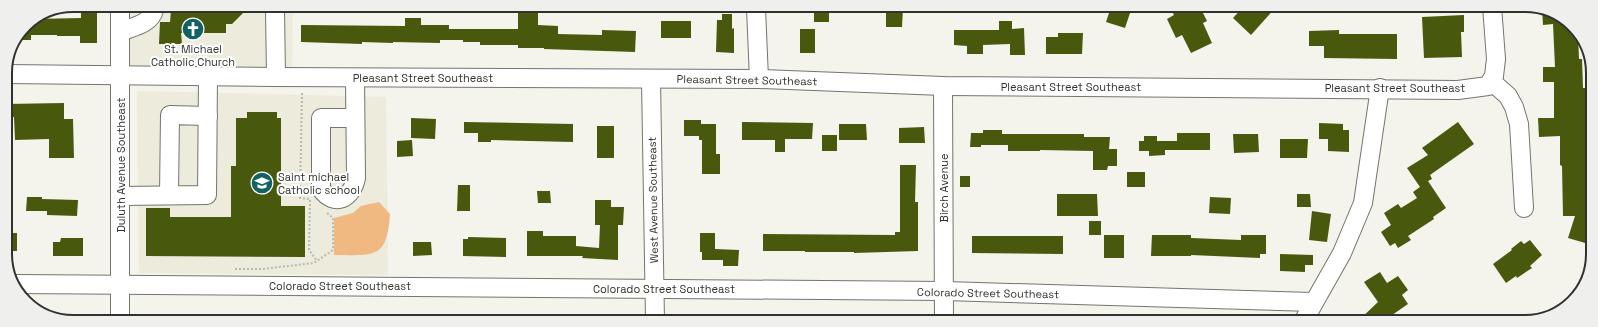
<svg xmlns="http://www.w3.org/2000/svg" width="1598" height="327" font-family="'Space Grotesk',sans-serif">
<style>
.built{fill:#ecebdc}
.green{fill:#f1b982}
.water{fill:#83c378}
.building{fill:#48590d}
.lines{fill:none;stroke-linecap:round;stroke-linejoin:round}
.minor-casing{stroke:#75746e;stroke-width:20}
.path{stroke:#b9b9b3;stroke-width:2;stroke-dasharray:2 2;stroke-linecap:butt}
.minor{stroke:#fff;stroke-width:18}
.labels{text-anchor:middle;stroke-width:4;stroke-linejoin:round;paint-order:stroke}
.poi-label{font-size:11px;fill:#31312e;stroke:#fff}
.street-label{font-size:11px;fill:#31312e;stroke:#fff}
.rim{fill:none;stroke:#31312e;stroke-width:2}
</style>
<rect width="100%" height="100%" fill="#f4f3ec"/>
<!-- built -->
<g class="built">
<path d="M293,9L292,68L130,67V10Z"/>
<path d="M137,91L386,97L388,275L139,273Z"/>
</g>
<!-- green -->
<path class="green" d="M379,202L390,214C387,260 374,255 334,255V218L353,213L361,206Z"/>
<!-- water -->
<path class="water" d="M1577,293L1570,305L1528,322Z"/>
<!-- building -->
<g class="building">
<path d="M1111,7H1132L1125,28L1106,22Z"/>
<path d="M1170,7H1200L1207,21L1203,23L1212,43L1191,53L1182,35L1176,38L1167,19L1174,15Z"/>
<path d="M1243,7H1276L1251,35L1233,18Z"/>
<path d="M886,8H903L902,27H886Z"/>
<path d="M1542,8L1573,25L1578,34L1579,59H1582L1583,88H1592V245L1568,238L1575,216H1563L1562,166L1560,165V136L1539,137L1538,118H1554V82H1543V67H1555L1553,24L1543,25Z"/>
<rect x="814" y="9" width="15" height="13"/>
<path d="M81,10H97V43H80V36H57V35H31V40H18L25,25L33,19L81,18Z"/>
<path d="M171,10H246L232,24H226V33H181L182,44H159L160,22H170Z"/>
<path d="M518,12H538V25L558,26V34L602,35V30L636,31L635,52L544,49V48H518V45H480V42H463V40H440V43L393,42V43L362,42V44L301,42V25L405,26V18H421V25H449V29H518Z"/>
<path d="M722,14H732V29L734,28V53L716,52L717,20H722Z"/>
<path d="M1464,15V32H1461L1462,57L1424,58L1422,17Z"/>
<rect x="661" y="21" width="30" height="17"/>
<path d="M999,21H1012V29L1024,28L1025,55H1010V44L983,45V54H967V46L954,45V30H999Z"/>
<rect x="800" y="29" width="15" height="24"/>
<path d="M1339,30V34H1397V59L1324,58V46H1309V31Z"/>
<path d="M1058,33H1083L1082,54H1046V37H1058Z"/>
<path d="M64,103V119H73L74,158H49V139L15,140L14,117H5V104Z"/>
<path d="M247,112H277V118H281V206H305V257L146,256V208H170V217H231V166H236V118H247Z"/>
<path d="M411,118L436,119L435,139L411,138Z"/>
<path d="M684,120H701V124H716V154H720V174H702V140H699V136H684Z"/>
<path d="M464,122L573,124V142L491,140V142H478V133H464Z"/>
<path d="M742,122L813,123L812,139H785V152H775V140H742Z"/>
<path d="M1458,122L1474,144L1430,175L1432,179L1428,181L1446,208L1433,217L1434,219L1408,236L1411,240L1398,248L1395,243L1390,246L1381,232L1391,225L1384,213L1398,204L1401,208L1417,198L1413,192L1420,187L1407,168L1428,155L1422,148Z"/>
<path d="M1319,123L1343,124V130H1349V152L1328,151V139H1319Z"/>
<path d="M839,124H866L867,140H839Z"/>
<rect x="597" y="126" width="17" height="32"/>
<path d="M924,127L925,143H899V128Z"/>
<path d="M983,130H1002V134H1084V137H1110L1109,149H1117V166H1108L1107,170H1093V151L1040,150V151H1008V145H981V147H970L971,133H983Z"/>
<path d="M1177,133H1210V150H1165V155L1149,156V151H1139V141H1144V136H1157V141H1177Z"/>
<path d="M1233,134H1258L1259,152L1234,153Z"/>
<rect x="822" y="135" width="15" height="16"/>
<path d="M1280,139H1308L1307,158H1280Z"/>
<path d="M412,140L413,156L397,157V141Z"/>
<path d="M900,165H916L915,202H918V251L854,253V252H805V251H763V234L895,235V232H900Z"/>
<rect x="1127" y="172" width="18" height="15"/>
<rect x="960" y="176" width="10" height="11"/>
<path d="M458,185H470V211H457Z"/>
<path d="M537,191H550L551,203H538Z"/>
<path d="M1057,194H1097L1098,216H1057Z"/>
<path d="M1297,194H1310L1311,207H1297Z"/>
<path d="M27,197H42V199L78,200L77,216L47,215V211H26Z"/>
<path d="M1210,197L1231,198L1230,214L1209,213Z"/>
<path d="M595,200H611V207H624L623,225H618V260L582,258L583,256H527V231H543V236H576V246L599,248L600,225H595Z"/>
<path d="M1312,211L1331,214L1327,242L1309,240Z"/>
<rect x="1089" y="221" width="12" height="14"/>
<rect x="6" y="233" width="11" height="18"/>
<path d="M700,233H715V249L739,250L738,266H723V260H702V252H700Z"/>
<rect x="1104" y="235" width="20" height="23"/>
<path d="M1152,235H1191V238L1241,240V235H1266V254H1260V258L1191,255V256H1151Z"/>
<path d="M972,236H1063V254L972,253Z"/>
<path d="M468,237L506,238V257L463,256V239H468Z"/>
<path d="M61,238H83V256H53V242H60Z"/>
<path d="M1530,240L1542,255L1530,266L1532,268L1517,278L1516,276L1506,283L1493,264L1512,250L1511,249L1521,241L1524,244Z"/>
<path d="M413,242H431L432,255L413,256Z"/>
<path d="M1280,254L1313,255V265H1305V272L1280,271Z"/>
<path d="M1380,272L1387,283L1398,276L1408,290L1402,295L1408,304L1382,322H1357L1378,302L1364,282Z"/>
</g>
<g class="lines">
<!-- minor casing -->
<g class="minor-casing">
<g id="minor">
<path d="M756,8L759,79"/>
<path d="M275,9L276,77"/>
<path d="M120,10V321"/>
<path d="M120,32C132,27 151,24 154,10"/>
<path d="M5,74L276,77L759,79L943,86L1458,90L1488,86L1494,76L1496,59L1492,6"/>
<path d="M355,78L356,178C352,198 335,208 321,189V118H355"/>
<path d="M651,79L655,321"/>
<path d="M1491,81L1508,96L1514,107L1519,124L1524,208"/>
<path d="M943,86L944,321"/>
<path d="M169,195L170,115L208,116"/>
<path d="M121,196L207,195L208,76"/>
<path d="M15,284L945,291L1313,302"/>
<path d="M1303,322L1342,253L1363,203L1380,88"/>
</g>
</g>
<!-- path -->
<g class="path">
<path d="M302,93L300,198L310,199"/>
<path d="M310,200L309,250L317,261"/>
<path d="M236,270V269H262L314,263L333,250V218L327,213"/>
</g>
<!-- minor -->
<use href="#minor" class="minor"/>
</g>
<!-- icons -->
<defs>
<g id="church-disc" transform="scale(1.15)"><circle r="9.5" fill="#126264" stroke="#fff"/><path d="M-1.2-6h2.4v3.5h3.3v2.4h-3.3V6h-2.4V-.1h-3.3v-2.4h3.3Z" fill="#fff"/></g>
<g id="school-disc" transform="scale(1.15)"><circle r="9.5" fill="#126264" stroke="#fff"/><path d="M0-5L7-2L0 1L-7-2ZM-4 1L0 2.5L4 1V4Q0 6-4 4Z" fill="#fff"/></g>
</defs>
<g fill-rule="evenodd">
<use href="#church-disc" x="193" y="29"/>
<use href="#school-disc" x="262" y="183"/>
</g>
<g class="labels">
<!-- poi labels -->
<g class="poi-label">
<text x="193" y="53">St. Michael<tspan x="193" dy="13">Catholic Church</tspan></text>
<text x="278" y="181" text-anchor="start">Saint michael<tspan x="278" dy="13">Catholic school</tspan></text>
</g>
<!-- street labels -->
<g class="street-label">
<text x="423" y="82">Pleasant Street Southeast</text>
<text transform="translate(747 80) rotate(1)" y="4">Pleasant Street Southeast</text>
<text x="1071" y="91">Pleasant Street Southeast</text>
<text x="1395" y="92">Pleasant Street Southeast</text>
<text transform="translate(121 165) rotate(-90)" y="4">Duluth Avenue Southeast</text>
<text transform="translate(944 188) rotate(-90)" y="4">Birch Avenue</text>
<text transform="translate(653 200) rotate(-91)" y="4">West Avenue Southeast</text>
<text x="340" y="290">Colorado Street Southeast</text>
<text x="664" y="293">Colorado Street Southeast</text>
<text transform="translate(988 293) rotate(1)" y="4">Colorado Street Southeast</text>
</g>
</g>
<!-- crop -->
<path d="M0 0H1598V327H0ZM73 12H1525A61 61 0 0 1 1586 73V254A61 61 0 0 1 1525 315H73A61 61 0 0 1 12 254V73A61 61 0 0 1 73 12Z" fill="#efefee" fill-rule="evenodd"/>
<path class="rim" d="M73 12H1525A61 61 0 0 1 1586 73V254A61 61 0 0 1 1525 315H73A61 61 0 0 1 12 254V73A61 61 0 0 1 73 12Z"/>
</svg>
